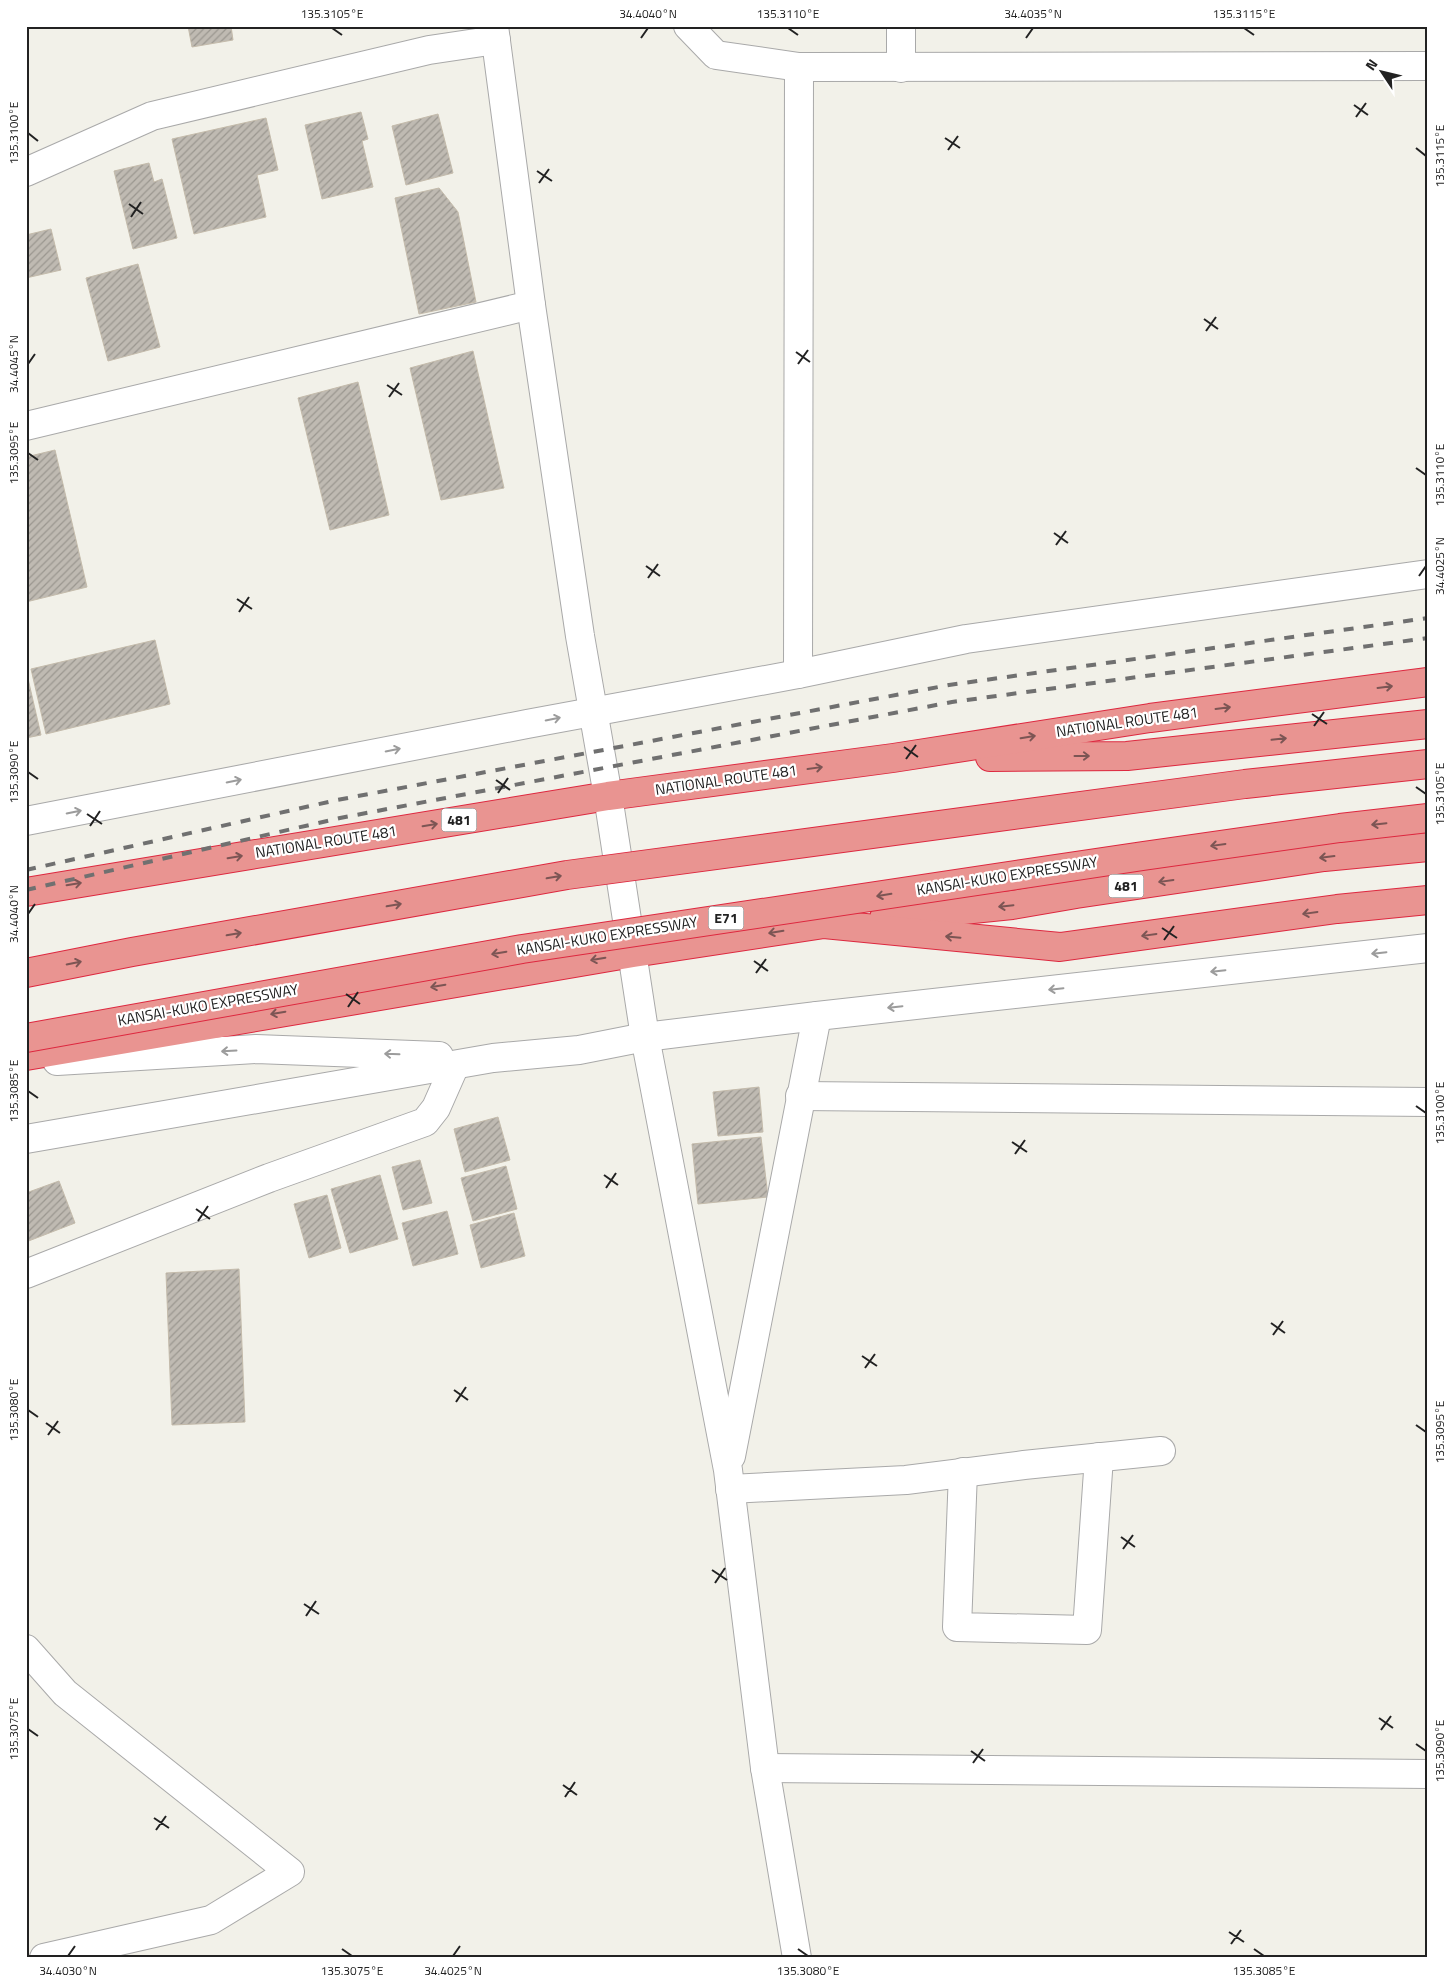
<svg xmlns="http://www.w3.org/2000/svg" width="1454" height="1984" font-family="'Titillium Web',sans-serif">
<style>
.building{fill:url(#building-hatch);stroke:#c4bbab}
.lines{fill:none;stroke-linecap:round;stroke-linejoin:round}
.street-casing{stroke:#a9a9a9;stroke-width:30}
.highway-casing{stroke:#dd283f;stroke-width:30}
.street{stroke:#fff;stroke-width:28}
.highway{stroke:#e99491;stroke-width:28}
.rail{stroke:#707070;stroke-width:4;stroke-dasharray:10 10;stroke-linecap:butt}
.highway-bridge-casing{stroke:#dd283f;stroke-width:30;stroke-linecap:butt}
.highway-bridge{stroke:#e99491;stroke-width:28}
.oneway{stroke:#7c5554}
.oneway2{stroke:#9c9c9c}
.ticks{fill:none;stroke:#222;stroke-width:2}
.labels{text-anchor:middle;stroke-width:4.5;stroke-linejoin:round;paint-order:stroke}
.shield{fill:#fff;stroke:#646464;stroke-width:1}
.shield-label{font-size:14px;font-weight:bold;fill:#222}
.street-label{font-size:15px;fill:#222;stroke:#fff}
.neatline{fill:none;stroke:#222;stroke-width:2}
.ticks-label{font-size:12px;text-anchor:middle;fill:#222}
</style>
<defs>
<pattern id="building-hatch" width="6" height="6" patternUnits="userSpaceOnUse" patternTransform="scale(1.25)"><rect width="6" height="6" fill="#bfbab2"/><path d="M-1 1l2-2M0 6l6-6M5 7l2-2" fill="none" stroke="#9b9790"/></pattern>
</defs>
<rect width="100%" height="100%" fill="#f2f1e9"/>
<!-- building -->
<g class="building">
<path d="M188,26H231L233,40L192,47Z"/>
<path d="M361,112L368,139L362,141L373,187L322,199L305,125Z"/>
<path d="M438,114L453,173L406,185L392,126Z"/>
<path d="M266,118L278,170L257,175L266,217L194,234L172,139Z"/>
<path d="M149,163L154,182L162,179L177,238L133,249L114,171Z"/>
<path d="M439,188L458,212L476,302L419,314L395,198Z"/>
<path d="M51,229L61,270L26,278V235Z"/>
<path d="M138,264L160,347L108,361L86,278Z"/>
<path d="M473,351L504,488L441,500L410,368Z"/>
<path d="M358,382L389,515L330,530L298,398Z"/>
<path d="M55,450L87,587L26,602V457Z"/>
<path d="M155,640L170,704L46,734L31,669Z"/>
<path d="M26,670L41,735L26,738Z"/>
<path d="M759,1087L763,1132L718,1136L713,1092Z"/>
<path d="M498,1117L510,1160L465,1172L454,1129Z"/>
<path d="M761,1137L768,1197L698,1204L692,1144Z"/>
<path d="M420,1160L432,1203L403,1210L392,1167Z"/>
<path d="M506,1166L517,1209L473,1221L461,1178Z"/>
<path d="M380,1175L398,1239L350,1253L331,1189Z"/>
<path d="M59,1181L75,1223L26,1242V1193Z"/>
<path d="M327,1195L341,1248L309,1258L294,1204Z"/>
<path d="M447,1211L458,1254L413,1266L402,1223Z"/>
<path d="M514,1213L525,1256L481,1268L470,1225Z"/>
<path d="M239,1269L245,1422L172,1425L166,1273Z"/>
</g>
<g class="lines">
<!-- street casing -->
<g class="street-casing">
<g id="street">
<path d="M494,26L531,305L580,636L608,796L645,1037L728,1470L765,1768L797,1958"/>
<path d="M688,26L716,55L799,67"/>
<path d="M901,68V26"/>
<path d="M26,172L152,116L429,50L496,40"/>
<path d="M26,426L531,305"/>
<path d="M798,674L799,67L1428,66"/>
<path d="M26,821L527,724L798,674L966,639L1428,574"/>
<path d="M57,1061L256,1049L439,1056"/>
<path d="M800,1096L1428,1102"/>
<path d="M26,1139L493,1058L579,1050L645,1037L817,1016L1428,948"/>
<path d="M26,1274L269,1178L425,1122L436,1108L455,1065"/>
<path d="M731,1456L817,1016"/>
<path d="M963,1472L957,1627L1087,1630L1099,1457"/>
<path d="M730,1489L906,1480L1024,1465L1161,1451"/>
<path d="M26,1649L65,1693L290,1872L211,1920L44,1958"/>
<path d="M765,1768L1428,1774"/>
</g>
</g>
<!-- highway casing -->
<g class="highway-casing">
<g id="highway">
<path d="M990,757L1127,756L1428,724"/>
<path d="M26,892L608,796L893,758L1150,718L1428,682"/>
<path d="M884,918L1012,905L1076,894L1324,857L1428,847"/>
<path d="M26,1056L633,953L824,924L1060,947L1337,909L1428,900"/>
</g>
</g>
<!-- street -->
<use href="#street" class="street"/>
<!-- highway -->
<use href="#highway" class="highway"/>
<!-- rail -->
<g class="rail">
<path d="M26,870L337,800L949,685L1428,618"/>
<path d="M26,890L340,818L952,702L1428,638"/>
</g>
<!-- highway-bridge casing -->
<g class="highway-bridge-casing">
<g id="highway-bridge">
<path d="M26,973L132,952L567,875L1245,784L1428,764"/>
<path d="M26,1038L522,949L1143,856L1340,828L1428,818"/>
</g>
</g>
<!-- highway-bridge -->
<use href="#highway-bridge" class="highway-bridge"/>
</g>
<!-- one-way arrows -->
<defs><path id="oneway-shaft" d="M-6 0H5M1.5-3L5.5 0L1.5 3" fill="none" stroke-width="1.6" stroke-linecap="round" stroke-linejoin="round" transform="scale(1.25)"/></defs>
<g class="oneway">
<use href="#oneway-shaft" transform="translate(1385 687) rotate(-7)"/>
<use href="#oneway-shaft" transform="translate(1223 708) rotate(-7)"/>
<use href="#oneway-shaft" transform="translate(1028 737) rotate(-9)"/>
<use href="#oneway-shaft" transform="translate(1279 739) rotate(-6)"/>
<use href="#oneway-shaft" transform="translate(1082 756)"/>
<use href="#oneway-shaft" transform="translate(815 768) rotate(-8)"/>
<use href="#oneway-shaft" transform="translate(1379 824) rotate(174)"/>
<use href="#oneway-shaft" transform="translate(430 825) rotate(-9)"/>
<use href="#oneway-shaft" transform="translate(1218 845) rotate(172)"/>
<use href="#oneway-shaft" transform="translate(235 857) rotate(-9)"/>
<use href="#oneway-shaft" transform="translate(1327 857) rotate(173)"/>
<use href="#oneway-shaft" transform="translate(554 877) rotate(-10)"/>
<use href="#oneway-shaft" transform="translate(1166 881) rotate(172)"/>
<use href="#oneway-shaft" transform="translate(74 884) rotate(-9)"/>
<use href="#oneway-shaft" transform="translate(884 895) rotate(171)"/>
<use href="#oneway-shaft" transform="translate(394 905) rotate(-10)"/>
<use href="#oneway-shaft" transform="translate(1006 906) rotate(174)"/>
<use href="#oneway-shaft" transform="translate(1310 913) rotate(172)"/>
<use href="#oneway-shaft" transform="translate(776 932) rotate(171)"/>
<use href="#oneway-shaft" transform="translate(234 934) rotate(-10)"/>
<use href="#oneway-shaft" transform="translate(1149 935) rotate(172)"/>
<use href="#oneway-shaft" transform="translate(953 937) rotate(-175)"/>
<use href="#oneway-shaft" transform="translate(499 953) rotate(170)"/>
<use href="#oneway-shaft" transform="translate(598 959) rotate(170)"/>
<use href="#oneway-shaft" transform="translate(74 963) rotate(-11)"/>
<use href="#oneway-shaft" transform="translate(438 986) rotate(170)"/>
<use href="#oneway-shaft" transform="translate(278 1013) rotate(170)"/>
</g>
<g class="oneway2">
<use href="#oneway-shaft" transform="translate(553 719) rotate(-11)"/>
<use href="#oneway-shaft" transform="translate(393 750) rotate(-11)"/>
<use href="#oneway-shaft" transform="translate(234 781) rotate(-11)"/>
<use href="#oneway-shaft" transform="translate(74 812) rotate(-11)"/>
<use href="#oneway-shaft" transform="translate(1379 953) rotate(174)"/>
<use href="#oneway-shaft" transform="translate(1218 971) rotate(174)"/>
<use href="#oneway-shaft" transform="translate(1056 989) rotate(174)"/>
<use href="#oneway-shaft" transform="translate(895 1007) rotate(174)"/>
<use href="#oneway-shaft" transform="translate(229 1051) rotate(177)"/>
<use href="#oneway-shaft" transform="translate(392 1054) rotate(-178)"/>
</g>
<!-- ticks -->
<path class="ticks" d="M332,28L342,35M788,28L798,35M1244,28L1254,35M641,38L648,28M1026,38L1033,28M1354,105L1368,115M1356,117L1366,103M28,133L38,141M945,138L960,148M1416,148L1426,156M948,150L958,136M537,171L552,181M539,183L549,169M129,204L143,214M131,217L141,202M1204,319L1218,329M1206,331L1216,317M796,352L810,362M28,364L35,354M798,364L808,350M387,385L402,395M389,397L399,383M28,453L38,460M1416,468L1426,475M1054,533L1068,543M1056,545L1066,531M646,566L660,576M1419,576L1426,566M648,578L658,564M237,599L252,609M239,612L249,597M1312,714L1327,724M1314,726L1324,712M904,747L918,757M906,759L916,745M28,772L38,779M496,780L510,790M1416,787L1426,794M498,793L508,778M87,814L102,824M90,826L100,811M28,914L35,904M1162,928L1177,938M1164,940L1174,926M754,961L768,971M756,973L766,959M346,994L360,1004M348,1007L358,992M28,1091L38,1098M1416,1106L1426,1113M1012,1142L1027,1152M1015,1154L1025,1140M604,1175L618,1185M606,1188L616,1173M196,1209L210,1219M198,1221L208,1206M1271,1323L1285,1333M1273,1335L1283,1321M862,1356L877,1366M865,1368L875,1354M454,1390L468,1400M456,1402L466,1387M28,1410L38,1417M46,1423L60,1433M1416,1425L1426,1432M48,1435L58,1421M1121,1537L1135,1547M1123,1549L1133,1535M712,1570L727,1580M715,1583L725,1568M304,1604L319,1614M306,1616L316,1601M1379,1718L1393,1728M28,1729L38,1736M1381,1730L1391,1716M1416,1744L1426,1751M971,1751L985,1761M973,1763L983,1749M563,1785L577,1795M565,1797L575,1782M154,1818L169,1828M156,1830L166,1816M1229,1932L1244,1942M1231,1944L1241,1930M342,1949L352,1956M798,1949L808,1956M1254,1949L1264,1956M68,1956L75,1946M453,1956L460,1946"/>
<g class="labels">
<!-- shield labels -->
<g class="shield">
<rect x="441.5" y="808.5" width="35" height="23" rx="4"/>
<rect x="1108.5" y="874.5" width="35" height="23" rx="4"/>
<rect x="708.5" y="906.5" width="35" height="23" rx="4"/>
</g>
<g class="shield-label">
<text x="459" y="825">481</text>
<text x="1126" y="891">481</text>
<text x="726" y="923">E71</text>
</g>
<!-- street labels -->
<g class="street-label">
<text transform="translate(1127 722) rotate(-8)" y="5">NATIONAL ROUTE 481</text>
<text transform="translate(726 780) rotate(-8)" y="5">NATIONAL ROUTE 481</text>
<text transform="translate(326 842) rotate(-9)" y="5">NATIONAL ROUTE 481</text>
<text transform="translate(1007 876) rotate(-9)" y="5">KANSAI-KUKO EXPRESSWAY</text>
<text transform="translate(607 936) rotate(-9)" y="5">KANSAI-KUKO EXPRESSWAY</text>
<text transform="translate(208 1005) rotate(-10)" y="5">KANSAI-KUKO EXPRESSWAY</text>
</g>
</g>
<!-- border -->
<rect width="1454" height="1984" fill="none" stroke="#ffffff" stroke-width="55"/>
<!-- north arrow -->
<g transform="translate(1382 72) rotate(305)" stroke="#ffffff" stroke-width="4" paint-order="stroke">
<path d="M0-4L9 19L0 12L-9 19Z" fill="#222222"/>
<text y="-8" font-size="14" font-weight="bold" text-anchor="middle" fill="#222222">N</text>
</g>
<rect x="28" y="28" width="1398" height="1928" class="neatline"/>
<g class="ticks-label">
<text x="332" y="18">135.3105°E</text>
<text x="648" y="18">34.4040°N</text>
<text x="788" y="18">135.3110°E</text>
<text x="1033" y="18">34.4035°N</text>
<text x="1244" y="18">135.3115°E</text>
<text transform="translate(14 133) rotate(-90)" y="4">135.3100°E</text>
<text transform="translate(1440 156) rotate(-90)" y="4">135.3115°E</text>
<text transform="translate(14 364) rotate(-90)" y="4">34.4045°N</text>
<text transform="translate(14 453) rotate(-90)" y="4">135.3095°E</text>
<text transform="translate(1440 475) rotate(-90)" y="4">135.3110°E</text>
<text transform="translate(1440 566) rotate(-90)" y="4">34.4025°N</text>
<text transform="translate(14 772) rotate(-90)" y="4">135.3090°E</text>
<text transform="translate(1440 794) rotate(-90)" y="4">135.3105°E</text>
<text transform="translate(14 914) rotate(-90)" y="4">34.4040°N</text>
<text transform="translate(14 1091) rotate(-90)" y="4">135.3085°E</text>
<text transform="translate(1440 1113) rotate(-90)" y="4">135.3100°E</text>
<text transform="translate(14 1410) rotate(-90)" y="4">135.3080°E</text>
<text transform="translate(1440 1432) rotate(-90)" y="4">135.3095°E</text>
<text transform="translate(14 1729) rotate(-90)" y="4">135.3075°E</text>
<text transform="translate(1440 1751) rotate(-90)" y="4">135.3090°E</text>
<text x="68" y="1975">34.4030°N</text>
<text x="352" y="1975">135.3075°E</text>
<text x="453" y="1975">34.4025°N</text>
<text x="808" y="1975">135.3080°E</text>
<text x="1264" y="1975">135.3085°E</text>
</g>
</svg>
